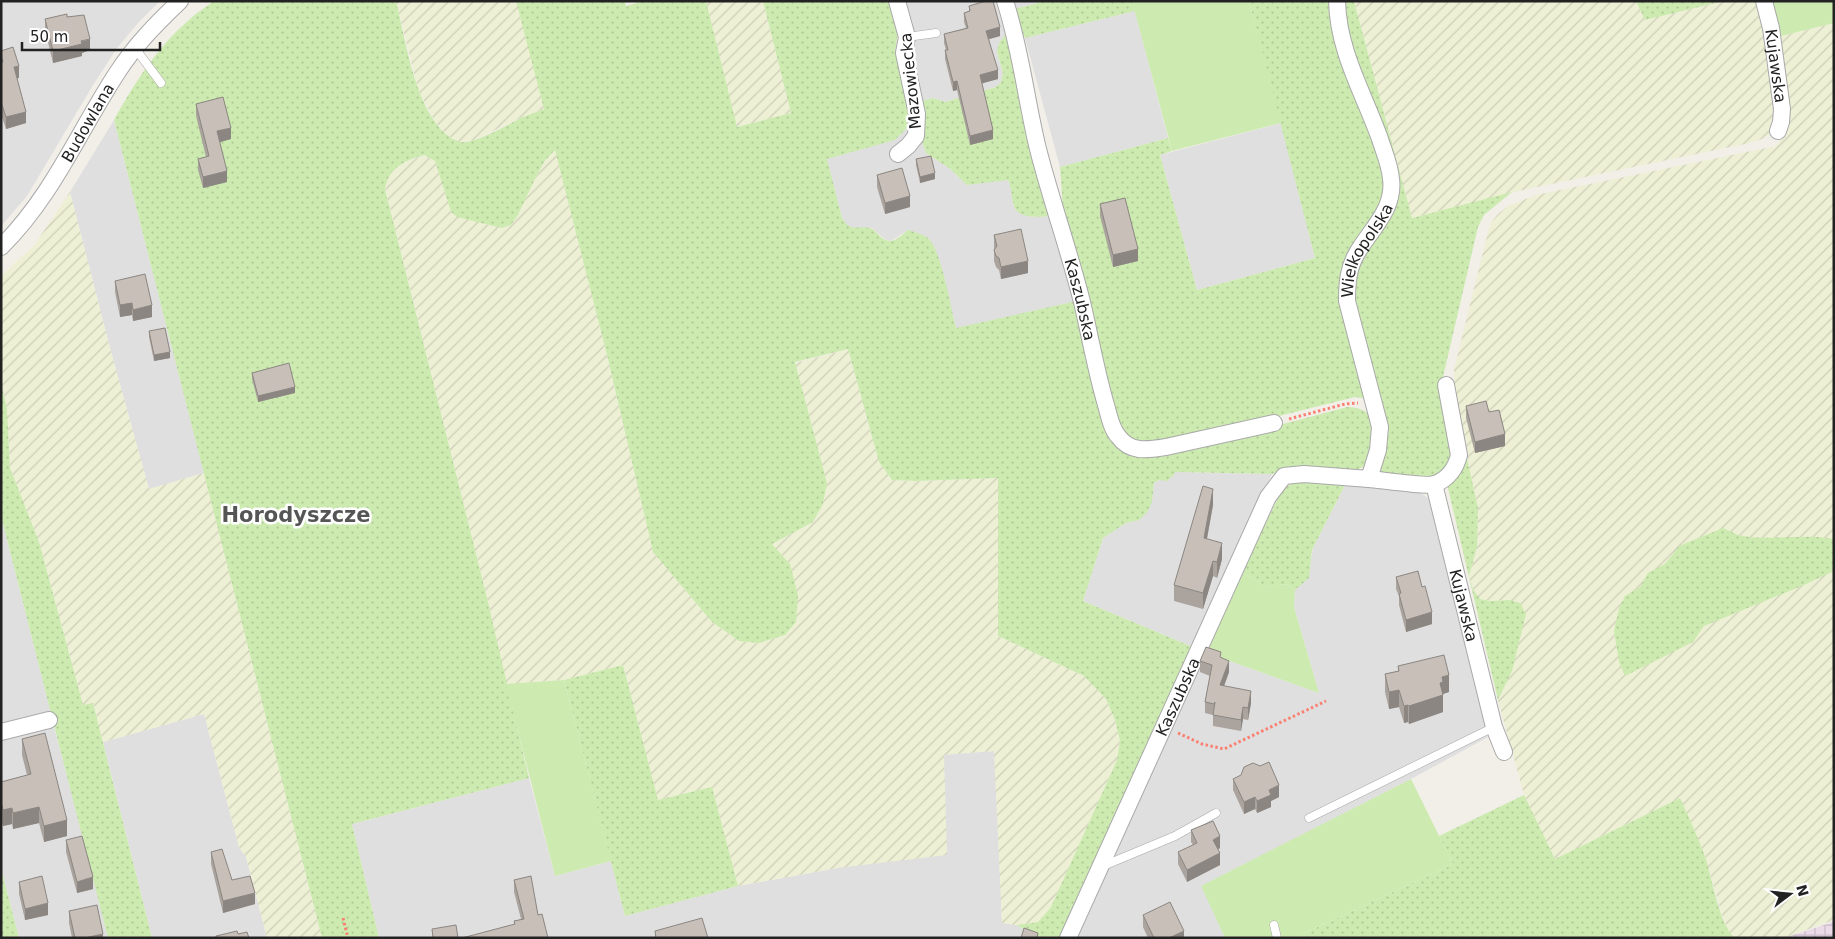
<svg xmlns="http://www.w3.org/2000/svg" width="1835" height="939" font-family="'DejaVu Sans',sans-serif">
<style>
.residential{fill:#e0dfdf}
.industrial{fill:url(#industrial-grid)}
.farmland{fill:url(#farmland-furrows)}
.grass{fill:url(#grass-dots)}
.garden{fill:#cdebb0}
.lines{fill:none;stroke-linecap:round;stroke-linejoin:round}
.service-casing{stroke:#a9a9a9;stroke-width:9}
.minor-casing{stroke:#a9a9a9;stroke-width:18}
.path{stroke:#fa8072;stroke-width:3;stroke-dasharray:2.5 2.5;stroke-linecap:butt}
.service{stroke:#fff;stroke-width:8}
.minor{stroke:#fff;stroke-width:16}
.wall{fill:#aba49e}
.shaded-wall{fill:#8b8681}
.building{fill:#c7bfb8;stroke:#8b8681}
.labels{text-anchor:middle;stroke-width:5;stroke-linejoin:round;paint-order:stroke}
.street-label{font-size:16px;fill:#222;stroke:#fff}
.district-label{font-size:21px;font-weight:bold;fill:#555;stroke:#fff}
</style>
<defs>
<pattern id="industrial-grid" width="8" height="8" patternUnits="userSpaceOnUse" patternTransform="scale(1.25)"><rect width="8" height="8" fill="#ebdbe8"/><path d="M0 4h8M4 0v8" fill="none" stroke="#c9bcc7"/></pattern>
<pattern id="farmland-furrows" width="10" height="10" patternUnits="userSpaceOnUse" patternTransform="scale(1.25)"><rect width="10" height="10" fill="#eef0d5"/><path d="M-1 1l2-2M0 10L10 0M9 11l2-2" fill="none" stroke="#ccceb7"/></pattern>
<pattern id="grass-dots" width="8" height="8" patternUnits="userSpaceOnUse" patternTransform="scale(1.25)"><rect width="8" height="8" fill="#cdebb0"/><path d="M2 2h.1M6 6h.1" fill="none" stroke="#b0c997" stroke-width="1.8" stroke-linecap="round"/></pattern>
</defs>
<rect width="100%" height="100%" fill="#f2efe9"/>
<!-- residential -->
<g class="residential">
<path d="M1,1H160L138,23L117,48L93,85L27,196L1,226Z"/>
<path d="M904,1H995L1006,34L997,53L1003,73L1001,82L996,87L945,102L933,98L922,101L911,58Z"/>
<path d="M1008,1H1046L1010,10Z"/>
<path d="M1135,11L1168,138L1060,167L1025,38Z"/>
<path d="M114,120L204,473L149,489L111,352L70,192Z"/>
<path d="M1281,123L1315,258L1197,290L1160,155Z"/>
<path d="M909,126L922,142L926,153L949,168L958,177L1008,180L1012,190L1013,205L1032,217L1051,216L1077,301L956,329L937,255L908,230L891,241L886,240L872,228H852L846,225L842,218L826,158L895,140Z"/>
<path d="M1174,472L1272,474L1195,648L1083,601L1103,538L1126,523L1139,520L1153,491L1154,483Z"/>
<path d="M1345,485L1418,491L1429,499L1488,737L1411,779L1202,886L1225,938H1073L1202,651L1319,693L1294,607L1295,590L1308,576L1313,548Z"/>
<path d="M1,516L51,713L1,725Z"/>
<path d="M204,714L239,847L246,857L267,938H152L103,742Z"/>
<path d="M54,727L81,828L108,938H19L1,868V739Z"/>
<path d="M995,751L1002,923L1016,925L1041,938H379L352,824L529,778L555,876L611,861L625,916L738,886L837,868L944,754Z"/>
</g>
<!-- industrial -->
<path class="industrial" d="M1834,920V938H1784L1830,923Z"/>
<!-- farmland -->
<g class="farmland">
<path d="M396,1H516L545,109L525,116L474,140L459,142L447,135L435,122L418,89Z"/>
<path d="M706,1H763L791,113L736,127Z"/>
<path d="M1354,1H1636L1645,20L1724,1H1761L1779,110L1771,133L1762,139L1750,143L1527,189L1412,218Z"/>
<path d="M1834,23V920L1784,938H1735L1730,934L1722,915L1704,853L1680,798L1555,859L1524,795L1498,700L1512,671L1509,600L1491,601L1480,599L1473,589L1469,576L1477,547L1478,508L1454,400V369L1490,224L1497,215L1508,206L1536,195L1776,146L1785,134L1789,116L1781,36Z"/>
<path d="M555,149L608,359L653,552L712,622L739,641L759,643L785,635L790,564L772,544L813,522L823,504L827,483L795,363L848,349L879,462L892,480L916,481L998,478V636L1084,676L1106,699L1115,720L1120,741L1117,760L1051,907L1038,922L1016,925L1002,923L994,751L944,755L947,855L837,868L738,886L712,787L658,801L623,665L564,680L506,684L486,594L385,188L386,178L397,166L424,155L435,161L451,212L489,225L502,228L511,225L518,215L535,179L544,162Z"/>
<path d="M70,192L111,352L149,489L204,473L322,938H267L246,857L239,847L204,714L103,742L93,703L83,705L39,542L10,468L7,409L1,382V276L35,244Z"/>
</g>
<!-- grass -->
<g class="grass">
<path d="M214,1H396C406,41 416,117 453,139C454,139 459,142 460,142C476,144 508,124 523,117C530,114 537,112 544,109L516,1H625L626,6L644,1H706L737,127L791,113L763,1H890L898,32L895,52L909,113V126L895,140L827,159L842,218C851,233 856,225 870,228C877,230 882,242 891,241C897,240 903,234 908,230C914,232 924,234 929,239C942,253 951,309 956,328L1077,301L1130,455L1257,431L1347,407C1375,408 1374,423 1371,445C1371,450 1371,457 1369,461C1366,467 1359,469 1352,471H1280L1272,474L1175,472L1174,475L1167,481L1159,480L1154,483L1152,502L1148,511L1139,520L1126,523L1103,538L1083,601L1195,648L1065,938H1041L1016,925L1038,922L1051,907L1117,760L1120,741L1115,720L1106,699L1084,676L998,636V478L916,481L892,480L879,462L848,349L795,362L827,483L823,504L813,522L772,544L790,564L798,595L796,622L785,635L759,643L739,641L712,622L653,552L608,359L555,150L544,162L535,179L518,215L511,225L502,228L489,225L457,217L451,212L435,161L424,155C405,161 389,167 385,189L486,594L529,778L352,824L379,938H322L114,120C134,84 157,47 189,20C196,13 206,7 214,1Z"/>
<path d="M1046,1H1132L1135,11L1025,38L1010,10Z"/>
<path d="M1249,1H1333L1376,140L1386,197L1345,271L1369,399L1355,397L1159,446L1135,444L1119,431L1063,209L1060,167L1168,138L1172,151L1160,155L1197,290L1315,258Z"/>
<path d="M1341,1H1354L1412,218L1512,192L1484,215L1478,227L1443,377V390L1453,438L1450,467L1429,479L1378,476L1385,451L1353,303L1357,270L1367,247L1394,204L1362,85Z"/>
<path d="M1636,1H1724L1645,20Z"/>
<path d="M1006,34L1051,216C1038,217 1016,220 1013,203C1011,194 1012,190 1008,180L967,185L949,168L926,153L922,142L924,128L922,101L933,98L945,102L996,87L1001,82L1003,73L997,52L999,43Z"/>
<path d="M1,382L7,409L10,468L39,542L83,705L93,703L152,938H108L1,516Z"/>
<path d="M1465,449L1478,508L1477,547L1469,576L1473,589L1480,599L1491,601L1509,600L1520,603L1526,614L1512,671L1498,700L1447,484Z"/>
<path d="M1303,480L1345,485L1312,550L1309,578L1295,590L1286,584L1265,587L1242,572L1278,498L1286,487L1294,482Z"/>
<path d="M1723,528C1728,530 1733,533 1738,535C1766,542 1803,533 1834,539V571L1804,585L1704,626L1693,642L1625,676L1619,662L1614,631L1619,608L1625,596L1640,587L1648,573L1665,564L1679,546Z"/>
<path d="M623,665L658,800L712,787L738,886L625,916L564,680Z"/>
<path d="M1524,795L1555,859L1680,798C1688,815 1696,833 1703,851C1712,873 1718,924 1735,938H1294L1453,864L1439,836Z"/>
<path d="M1,868L19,938H1Z"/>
</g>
<!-- garden -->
<g class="garden">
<path d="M1132,1H1249L1281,123L1172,151Z"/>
<path d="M1771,1H1834V23L1781,36Z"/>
<path d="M1242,572L1265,587L1286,584L1295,590L1294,607L1319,693L1202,651Z"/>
<path d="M564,680L611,861L555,876L506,684Z"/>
<path d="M1411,779L1453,864L1294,938H1225L1201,886Z"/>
</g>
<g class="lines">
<!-- service casing -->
<g class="service-casing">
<g id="service">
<path d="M907,37L936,33"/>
<path d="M135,48L161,83"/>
<path d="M1309,818L1494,727"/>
<path d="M1103,866L1175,836L1216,813"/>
<path d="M1274,925L1277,938"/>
</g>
</g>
<!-- minor casing -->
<g class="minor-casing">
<g id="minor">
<path d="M897,1L907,37L904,53L917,114L916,136L908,146L898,154"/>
<path id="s1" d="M1005,1C1021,50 1026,100 1038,149C1051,200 1069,250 1082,302C1090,336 1096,371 1106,405C1109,415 1111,428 1118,436C1130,453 1147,450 1166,447L1274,423"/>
<path id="s2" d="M1764,1L1771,28L1782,109L1781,122L1778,131"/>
<path id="s3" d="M1,247C52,197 79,131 117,73C135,45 157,23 180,1"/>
<path d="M1369,479C1381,480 1427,487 1435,484C1448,479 1456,468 1459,455L1446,385"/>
<path id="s4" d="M1434,484L1494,727L1504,752"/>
<path d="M1,732L49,720"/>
<path id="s5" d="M1068,938L1268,497L1284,476L1304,474L1369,479L1378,450L1380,427L1347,301C1347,284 1348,268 1357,253C1371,229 1395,209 1391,179C1390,165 1384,152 1380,139C1364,94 1338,51 1337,1"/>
</g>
</g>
<!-- path -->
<g class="path">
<path d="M1289,419L1345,404L1358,403"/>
<path d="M1178,733L1202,744L1224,749L1326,701"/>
<path d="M343,918L348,938"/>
</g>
<!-- service -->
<use href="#service" class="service"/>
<!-- minor -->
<use href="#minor" class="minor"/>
</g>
<!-- wall -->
<g class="wall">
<path d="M969,6L1000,36L989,39L998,79L982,83L993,139L970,145L957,90L953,91L945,59V50H946L944,43V34L966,28L964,22V13L969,11Z"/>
<path d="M67,17L90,50L82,53V56L53,63L45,30V19Z"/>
<path d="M1,51L19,78H17L26,123L6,129L1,114Z"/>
<path d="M196,104L231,139L219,142L227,182L203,188L198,170V159L206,157L196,116Z"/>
<path d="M916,159L935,179L920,183L916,165Z"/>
<path d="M877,175L910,207L885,214L877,187Z"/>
<path d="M1100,204L1138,261L1113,267L1100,216Z"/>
<path d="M994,235L1028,273L1001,279L999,270L996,267L994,261Z"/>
<path d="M115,281L152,317L133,321L132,315L120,317L115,292Z"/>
<path d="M149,331L170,358L154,361L149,337Z"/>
<path d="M252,373L295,393L258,402L252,379Z"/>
<path d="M1466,406L1489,412L1505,446L1475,453L1466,418Z"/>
<path d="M1213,505L1207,539L1222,559L1217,578L1213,576L1203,609L1174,601V585Z"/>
<path d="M1396,577L1432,624L1406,632L1399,605V596L1396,589Z"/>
<path d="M1221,658L1229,672L1224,686L1251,703L1248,720L1243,719L1241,731L1213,726V715L1205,713V702L1210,676L1200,672V661Z"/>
<path d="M1398,666L1449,692L1443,694V712L1409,724L1408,722L1404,723L1399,707L1389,709L1385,692V674L1398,671Z"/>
<path d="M22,739L67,836L44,842L39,823L13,829L12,824L3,826L1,818V782L27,775L22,755Z"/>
<path d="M1233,779L1279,797L1271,801V807L1257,813L1255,809L1244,814L1233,790Z"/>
<path d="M1191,830L1220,848L1218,849L1220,865L1187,882L1178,864V852L1193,845L1191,842Z"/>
<path d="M66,840L93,889L77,893L66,852Z"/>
<path d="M211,852L232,880L255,904L223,913L211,864Z"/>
<path d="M514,880L538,915L514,924V921L521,919L514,892Z"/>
<path d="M19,882L48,915L25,920L19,894Z"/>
<path d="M69,911L103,938H72L69,923Z"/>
<path d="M1143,915L1184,938H1148L1143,927Z"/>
</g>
<!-- shaded-wall -->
<g class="shaded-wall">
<path d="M1000,27V36L986,40V31Z"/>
<path d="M90,39V50L82,53V56L53,63V51Z"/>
<path d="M19,66V78L14,79V67Z"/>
<path d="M998,70V79L980,84V75Z"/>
<path d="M957,81V90L953,91V82Z"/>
<path d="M26,112V123L6,129V117Z"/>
<path d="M231,128V139L217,143V131Z"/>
<path d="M993,130V139L970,145V136Z"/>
<path d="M227,171V182L203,188V177Z"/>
<path d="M935,173V179L920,183V177Z"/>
<path d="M910,196V207L885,214V203Z"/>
<path d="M1138,249V261L1113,267V255Z"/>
<path d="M1028,261V273L1001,279V267Z"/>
<path d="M132,303V315L120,317V305Z"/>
<path d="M152,305V317L133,321V310Z"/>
<path d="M170,352V358L154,361V355Z"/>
<path d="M295,387V393L258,402V396Z"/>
<path d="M1505,434V446L1475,453V442Z"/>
<path d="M1213,489V505L1204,554V538Z"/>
<path d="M1222,543V559L1217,578V562Z"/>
<path d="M1213,561V576L1203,609V593Z"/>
<path d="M1432,612V624L1406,632V620Z"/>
<path d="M1229,661V672L1220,697V685Z"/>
<path d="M1449,675V692L1443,694V712L1409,724V706L1440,683L1442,677Z"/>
<path d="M1399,690V707L1389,709V692Z"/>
<path d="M1251,691V703L1248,720V708Z"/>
<path d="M1408,705V722L1404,723V706Z"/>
<path d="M1243,707V719L1241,731V720Z"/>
<path d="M1279,785V797L1271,801V807L1257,813V801L1269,790Z"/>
<path d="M1255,797V809L1244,814V802Z"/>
<path d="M39,807V823L13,829V813Z"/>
<path d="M12,808V824L3,826V810Z"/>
<path d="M67,820V836L44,842V826Z"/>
<path d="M1220,836V848L1213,852V840Z"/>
<path d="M1220,853V865L1187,882V870Z"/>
<path d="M93,877V889L77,893V882Z"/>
<path d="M255,893V904L223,913V901Z"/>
<path d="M48,903V915L25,920V909Z"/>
<path d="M1184,931V938H1169Z"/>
<path d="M103,934V938H84Z"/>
</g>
<!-- building -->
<g class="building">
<path d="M986,1H993L1000,27L986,31L998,70L980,75L993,130L970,136L957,81L953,82L945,50H948L944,34L968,28L964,13L970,11L969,6Z"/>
<path d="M67,14V17L84,15L90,39L81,41L82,44L53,51L45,19Z"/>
<path d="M13,47L19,66L14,67L26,112L6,117L1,102V62H3L1,55V51Z"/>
<path d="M223,97L231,128L217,131L227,171L203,177L198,159L209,156L196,104Z"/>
<path d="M931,156L935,173L920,177L916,159Z"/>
<path d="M902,168L910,196L885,203L877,175Z"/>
<path d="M1125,198L1138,249L1113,255L1100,204Z"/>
<path d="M1021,229L1028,261L1001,267L999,258L996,256L994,250L997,246L994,235Z"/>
<path d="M145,274L152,305L133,310L132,303L120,305L115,281Z"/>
<path d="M165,328L170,352L154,355L149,331Z"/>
<path d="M289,363L295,387L258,396L252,373Z"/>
<path d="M1486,401L1489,412L1499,410L1505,434L1475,442L1466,406Z"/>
<path d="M1203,486L1213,489L1204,538L1222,543L1217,562L1213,561L1203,593L1174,585Z"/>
<path d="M1418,571L1422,587L1425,586L1432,612L1406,620L1399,594L1401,593L1396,577Z"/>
<path d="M1206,647L1221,652L1220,657L1229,661L1220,685L1251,691L1248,708L1243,707L1241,720L1213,715L1215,702L1214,704L1205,702L1212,665L1200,661Z"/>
<path d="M1444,655L1449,675L1442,677L1443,682L1440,683L1443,695L1409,706L1408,705L1404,706L1399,690L1389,692L1385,674L1399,671L1398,666Z"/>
<path d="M45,733L67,820L44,826L39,807L13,813L12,808L3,810L1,802V782L31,774L22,739Z"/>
<path d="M1269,762L1279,785L1269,790L1271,795L1257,801L1255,797L1244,802L1233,779L1241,775L1244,767L1253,763L1260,766Z"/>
<path d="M1213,821L1220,836L1213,840L1220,853L1187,870L1178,852L1197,843L1191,830Z"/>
<path d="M82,836L93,877L77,882L66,840Z"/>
<path d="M222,849L232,880L250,876L255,893L223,901L211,852Z"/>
<path d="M42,876L48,903L25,909L19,882Z"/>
<path d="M531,876L538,915L542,914L548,938H462L515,924L514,921L524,919L514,880Z"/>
<path d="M1170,902L1184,931L1169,938H1154L1143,915Z"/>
<path d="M97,905L103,934L84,938H75L69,911Z"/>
<path d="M702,918L708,938H656L655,931Z"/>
<path d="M456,925L458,938H433L432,929Z"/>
<path d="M1024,928L1038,933L1037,938H1021Z"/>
<path d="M237,931L238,934L247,932L249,938H216V936Z"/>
</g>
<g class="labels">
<!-- street labels -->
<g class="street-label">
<text dy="6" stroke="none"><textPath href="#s2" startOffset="66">Kujawska</textPath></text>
<text transform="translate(910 81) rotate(-96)" y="6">Mazowiecka</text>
<text dy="6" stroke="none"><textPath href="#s3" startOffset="152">Budowlana</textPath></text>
<text dy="6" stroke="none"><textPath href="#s5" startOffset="835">Wielkopolska</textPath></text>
<text dy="6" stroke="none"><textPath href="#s1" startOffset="308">Kaszubska</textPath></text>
<text dy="6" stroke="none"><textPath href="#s4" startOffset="125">Kujawska</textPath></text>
<text dy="6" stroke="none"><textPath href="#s5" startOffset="265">Kaszubska</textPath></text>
</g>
<!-- district labels -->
<g class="district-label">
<text x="296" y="522">Horodyszcze</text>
</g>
</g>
<!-- border -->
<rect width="1835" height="939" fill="none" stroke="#222222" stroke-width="5"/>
<!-- north arrow -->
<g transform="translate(1790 894) rotate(74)" stroke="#ffffff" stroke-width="4" paint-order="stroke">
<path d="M0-4L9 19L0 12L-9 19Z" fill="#222222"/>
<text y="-8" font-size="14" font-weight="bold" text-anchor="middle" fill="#222222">N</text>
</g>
<!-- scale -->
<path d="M22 42v8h138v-8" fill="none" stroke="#222222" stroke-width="2.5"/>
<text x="30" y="42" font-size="15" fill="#222222" stroke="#ffffff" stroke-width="4" paint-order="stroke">50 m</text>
</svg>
